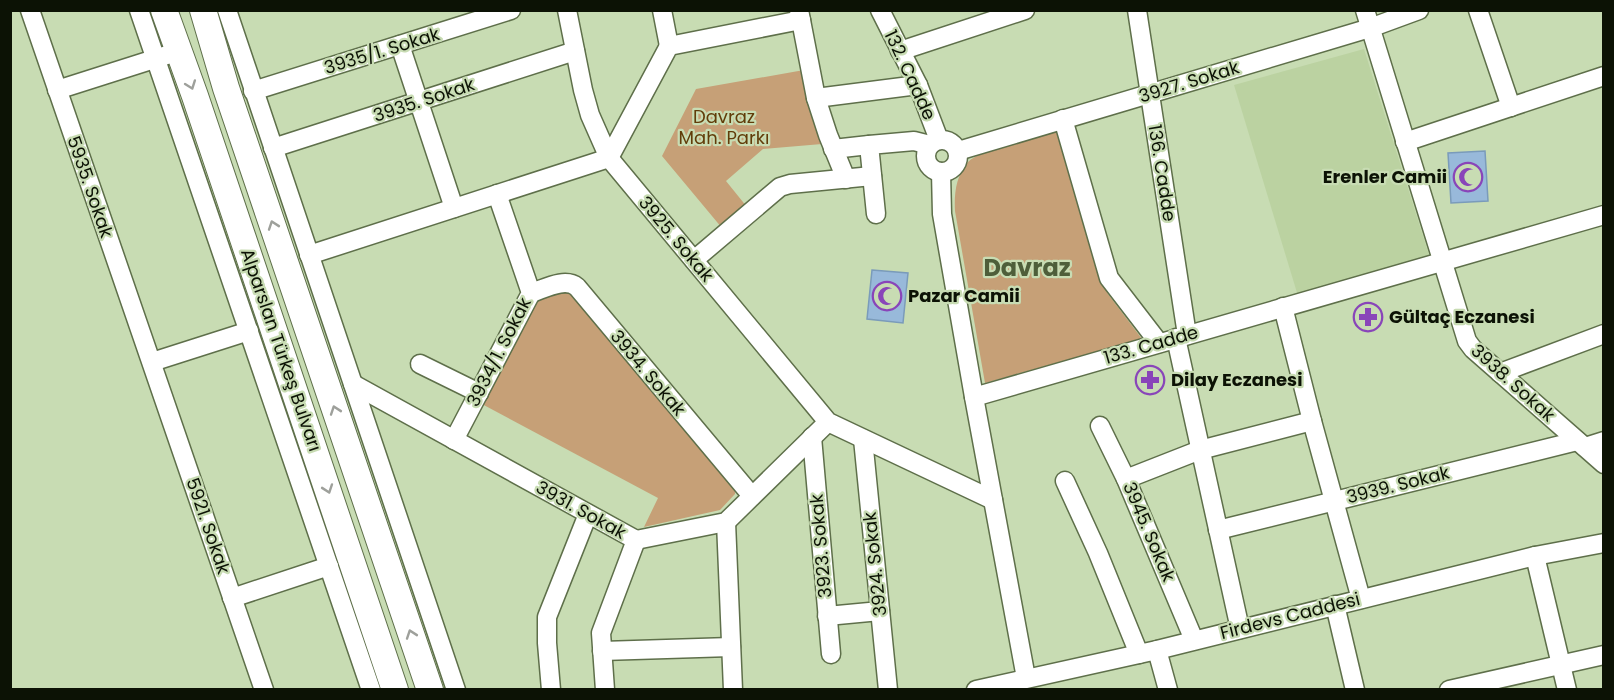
<svg xmlns="http://www.w3.org/2000/svg" width="1614" height="700" font-family="Poppins,sans-serif">
<style>
.built{fill:#bbd2a1}
.green{fill:#c6a077}
.building{fill:#98b9da;stroke:#7a9bba;stroke-width:1.5}
.lines{fill:none;stroke-linecap:round;stroke-linejoin:round}
.minor-casing{stroke:#5e6f4a;stroke-width:21}
.highway-casing{stroke:#5e6f4a;stroke-width:28}
.minor{stroke:#fff;stroke-width:18}
.highway{stroke:#fff;stroke-width:26}
.oneway{stroke:#9ea09b}
.labels{text-anchor:middle;stroke-width:4.5;stroke-linejoin:round;paint-order:stroke}
.street-label{font-size:18px;fill:#0c1205;stroke:#c8dcb3}
.park-label{font-size:18px;fill:#613c09;stroke:#c8dcb3}
.poi-label{font-size:18px;font-weight:bold;fill:#0c1205;stroke:#c8dcb3;text-anchor:start}
.district-label{font-size:24px;font-weight:bold;fill:#4e5e3a;stroke:#c8dcb3}
</style>
<rect width="100%" height="100%" fill="#c8dcb3"/>
<!-- built -->
<path class="built" d="M1364,49L1430,258L1298,296L1234,85Z"/>
<!-- green -->
<g class="green">
<path d="M804,70L822,144L763,149L726,181L747,207L722,228L662,156L696,89Z"/>
<path d="M1056,131L1097,272L1108,294L1142,339L985,383L955,211C954,194 956,175 968,162C980,149 1037,137 1056,131Z"/>
<path d="M561,291L569,293L576,299L735,490V494L720,510L644,527L658,498L480,403L536,299Z"/>
</g>
<!-- building -->
<g class="building">
<path d="M1485,151L1488,201L1451,203L1448,153Z"/>
<path d="M872,270L908,273L903,323L867,319Z"/>
</g>
<g class="lines">
<!-- minor casing -->
<g class="minor-casing">
<g id="minor">
<path d="M30,10L264,690"/>
<path d="M139,10L371,690"/>
<path d="M227,10L456,690"/>
<path d="M567,10L583,90L590,115L609,158"/>
<path d="M662,10L669,46"/>
<path d="M799,10L816,98L828,135L846,179"/>
<path d="M880,10L918,85L939,140"/>
<path d="M1137,10L1187,335"/>
<path d="M1365,10L1467,341L1473,349L1604,464"/>
<path d="M1478,10L1511,107"/>
<path d="M400,45L454,208"/>
<path d="M900,51L1025,10"/>
<path d="M57,90L167,55"/>
<path d="M253,91L511,10"/>
<path d="M816,98L918,85"/>
<path d="M1063,119L1109,278L1159,343"/>
<circle cx="942" cy="156" r="16"/>
<path d="M1405,142L1604,76"/>
<path d="M273,148L575,51"/>
<path d="M833,149L869,145"/>
<path d="M958,151L1370,28L1419,10"/>
<path d="M609,158L669,46L801,20"/>
<path d="M941,172L942,214L974,397"/>
<path d="M876,214L869,145L914,141L930,145"/>
<path d="M309,255L609,158L828,422L993,500"/>
<path d="M694,260L780,187L790,184L872,176"/>
<path d="M531,293C544,289 565,277 577,287L752,496"/>
<path d="M1283,307L1312,421L1361,599"/>
<path d="M1176,338L1240,629"/>
<path d="M152,362L249,331"/>
<path d="M420,364L479,393"/>
<path d="M1500,373L1604,334"/>
<path d="M353,384L636,540L726,522L828,422"/>
<path d="M1100,426L1126,479L1194,640"/>
<path d="M812,437L831,654"/>
<path d="M863,439L888,690"/>
<path d="M454,440L531,293L497,194"/>
<path d="M1585,447L1604,441"/>
<path d="M1126,479L1200,450L1312,421"/>
<path d="M1065,481L1098,553L1139,654"/>
<path d="M726,522L733,690"/>
<path d="M1218,530L1577,441"/>
<path d="M1535,556L1567,690"/>
<path d="M232,598L329,566"/>
<path d="M1335,605L1355,690"/>
<path d="M827,616L880,611"/>
<path d="M1157,650L1168,690"/>
<path d="M602,651L731,647"/>
<path d="M1026,678L974,397L1604,215"/>
<path d="M551,690L547,643V617L588,514"/>
<path d="M605,690L601,633L636,540"/>
<path d="M976,690L1157,650L1535,556L1604,543"/>
<path d="M1449,690L1604,655"/>
</g>
</g>
<!-- highway casing -->
<g class="highway-casing">
<g id="highway">
<path d="M164,10L195,96L395,690"/>
<path d="M203,10L226,88L430,690"/>
</g>
</g>
<!-- minor -->
<use href="#minor" class="minor"/>
<!-- highway -->
<use href="#highway" class="highway"/>
</g>
<!-- one-way arrows -->
<defs><path id="oneway-chevron" d="M-2-3.5L2.5 0L-2 3.5" fill="none" stroke-width="1.6" stroke-linecap="round" stroke-linejoin="round" transform="scale(1.5)"/></defs>
<g class="oneway">
<use href="#oneway-chevron" transform="translate(191 85) rotate(70)"/>
<use href="#oneway-chevron" transform="translate(273 225) rotate(-109)"/>
<use href="#oneway-chevron" transform="translate(335 410) rotate(-109)"/>
<use href="#oneway-chevron" transform="translate(328 489) rotate(71)"/>
<use href="#oneway-chevron" transform="translate(411 634) rotate(-109)"/>
</g>
<!-- icons -->
<defs>
<g id="mosque-ring" transform="scale(1.5)"><circle r="9.5" fill="#c8dcb3" stroke="#8945b9" stroke-width="1.5"/><path d="M3.5-4.9A6 6 0 1 0 3.5 4.9A5 5 0 1 1 3.5-4.9Z" fill="#8945b9"/></g>
<g id="pharmacy-ring" transform="scale(1.5)"><circle r="9.5" fill="#c8dcb3" stroke="#8945b9" stroke-width="1.5"/><path d="M-2-6h4v4h4v4h-4v4h-4v-4h-4v-4h4Z" fill="#8945b9"/></g>
</defs>
<g fill-rule="evenodd">
<use href="#mosque-ring" x="1468" y="177"/>
<use href="#mosque-ring" x="887" y="296"/>
<use href="#pharmacy-ring" x="1368" y="317"/>
<use href="#pharmacy-ring" x="1150" y="380"/>
</g>
<g class="labels">
<!-- street labels -->
<g class="street-label">
<text transform="translate(382 51) rotate(-17)" y="6">3935/1. Sokak</text>
<text transform="translate(910 75) rotate(65)" y="6">132. Cadde</text>
<text transform="translate(1189 82) rotate(-17)" y="6">3927. Sokak</text>
<text transform="translate(424 100) rotate(-18)" y="6">3935. Sokak</text>
<text transform="translate(1162 173) rotate(81)" y="6">136. Cadde</text>
<text transform="translate(90 187) rotate(71)" y="6">5935. Sokak</text>
<text transform="translate(676 239) rotate(50)" y="6">3925. Sokak</text>
<text transform="translate(1151 345) rotate(-16)" y="6">133. Cadde</text>
<text transform="translate(281 350) rotate(71)" y="6">Alparslan Türkeş Bulvarı</text>
<text transform="translate(499 352) rotate(-63)" y="6">3934/1. Sokak</text>
<text transform="translate(648 373) rotate(50)" y="6">3934. Sokak</text>
<text transform="translate(1513 383) rotate(42)" y="6">3938. Sokak</text>
<text transform="translate(1398 485) rotate(-14)" y="6">3939. Sokak</text>
<text transform="translate(581 510) rotate(29)" y="6">3931. Sokak</text>
<text transform="translate(208 526) rotate(71)" y="6">5921. Sokak</text>
<text transform="translate(1149 532) rotate(67)" y="6">3945. Sokak</text>
<text transform="translate(821 546) rotate(-95)" y="6">3923. Sokak</text>
<text transform="translate(875 564) rotate(-96)" y="6">3924. Sokak</text>
<text transform="translate(1290 616) rotate(-14)" y="6">Firdevs Caddesi</text>
</g>
<!-- park labels -->
<g class="park-label">
<text x="724" y="123">Davraz<tspan x="724" dy="21">Mah. Parkı</tspan></text>
</g>
<!-- poi labels -->
<g class="poi-label">
<text x="1447" y="183" text-anchor="end">Erenler Camii</text>
<text x="908" y="302">Pazar Camii</text>
<text x="1389" y="323">Gültaç Eczanesi</text>
<text x="1171" y="386">Dilay Eczanesi</text>
</g>
<!-- district labels -->
<g class="district-label">
<text x="1027" y="276">Davraz</text>
</g>
</g>
<!-- border -->
<rect width="1614" height="700" fill="none" stroke="#0c1205" stroke-width="24"/>
</svg>
